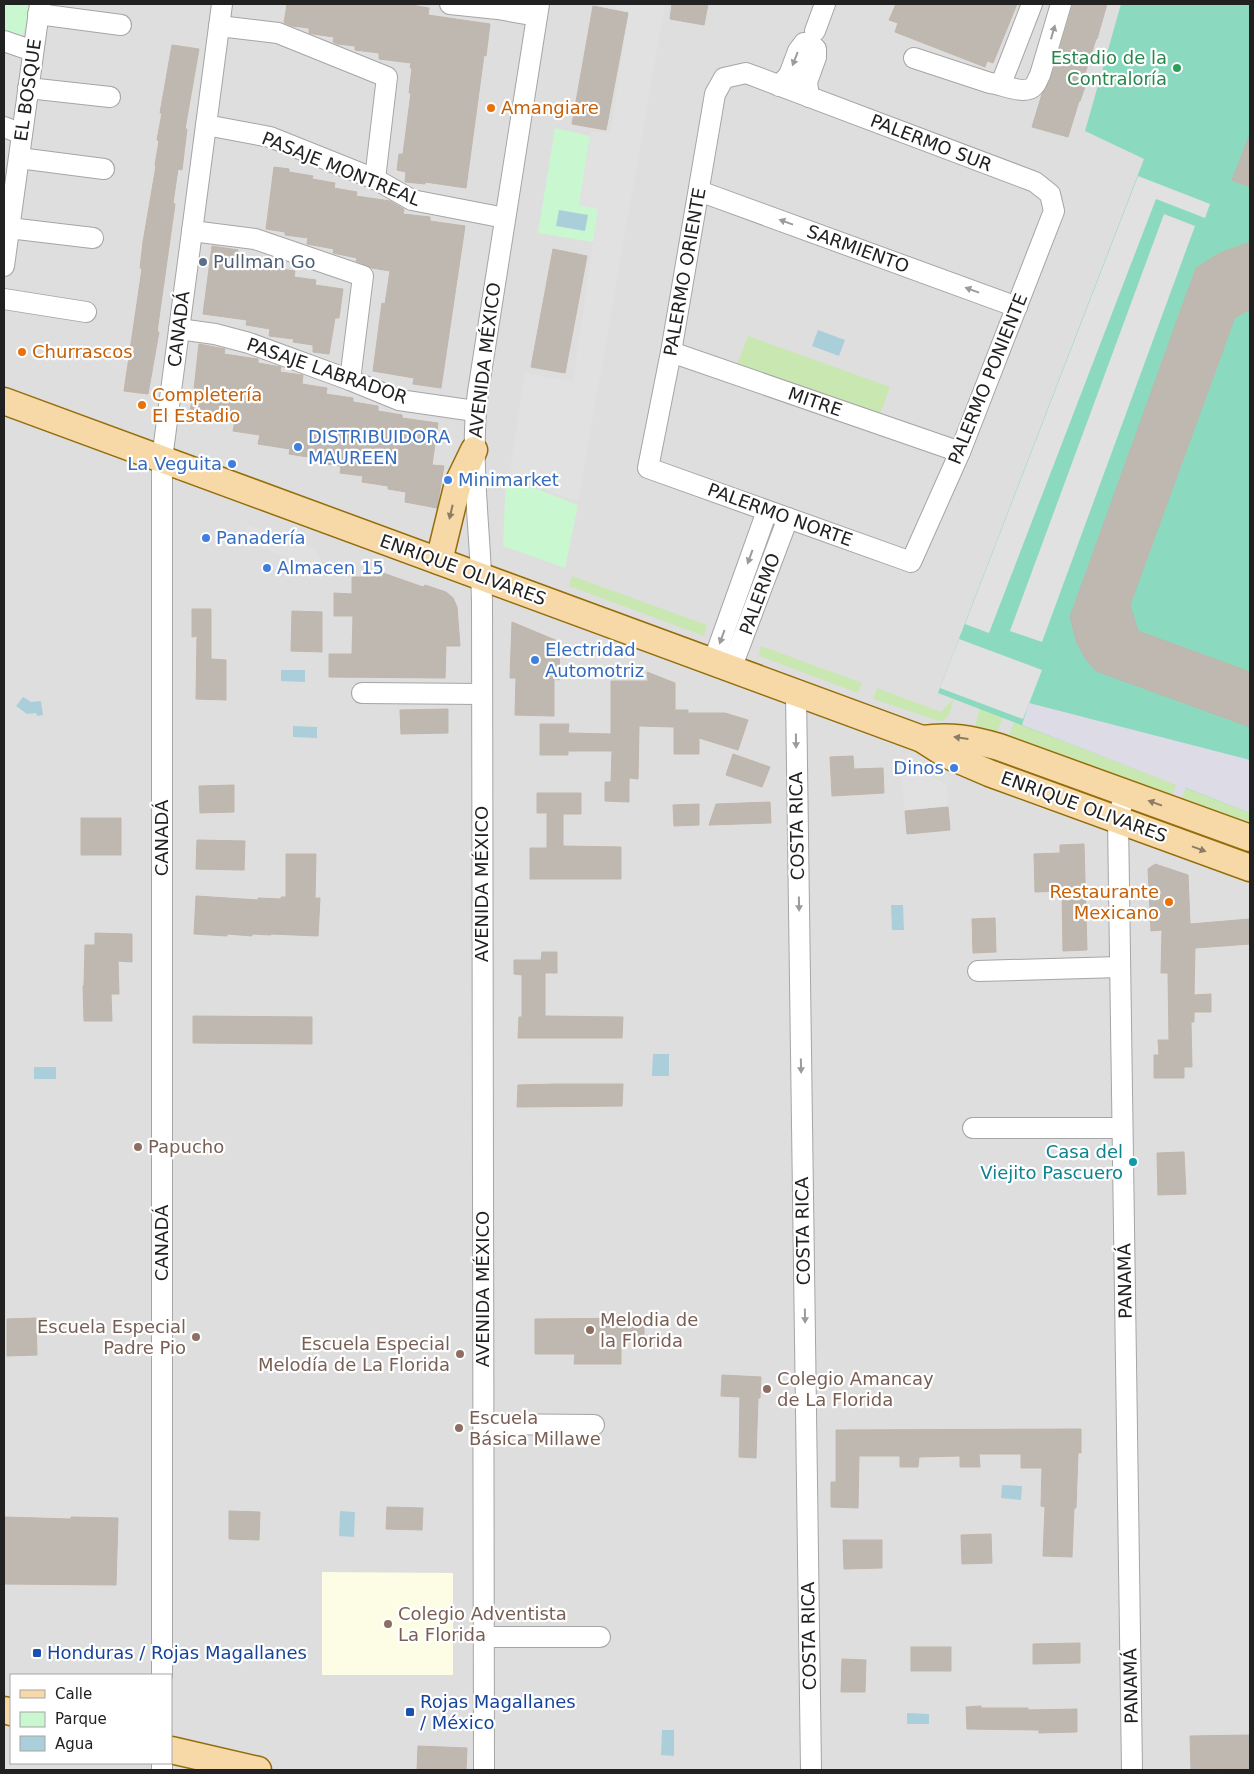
<svg xmlns="http://www.w3.org/2000/svg" width="1254" height="1774" font-family="'DejaVu Sans',sans-serif">
<style>
.residential{fill:#dfdede;fill-rule:evenodd}
.education{fill:#fcfde4}
.grass{fill:#c9e7b1}
.park{fill:#c9f7cf}
.pitch{fill:#8bdac0}
.parking{fill:#e1e1e1}
.plaza{fill:#dddce6}
.water{fill:#abcedb}
.building{fill:#beb8b1;stroke:#c1b6ab}
.lines{fill:none;stroke-linecap:round;stroke-linejoin:round}
.minor-casing{stroke:#a5a5a5;stroke-width:22}
.major-casing{stroke:#946d09;stroke-width:29}
.minor{stroke:#fff;stroke-width:20}
.major{stroke:#f7d8a7;stroke-width:26}
.oneway{fill:#9b9b9b}
.oneway2{fill:#8c7c64}
.leisure-dot{fill:#2e9e5b;stroke:#fff;stroke-width:2}
.food-dot{fill:#e8710a;stroke:#fff;stroke-width:2}
.service-dot{fill:#5c6f8a;stroke:#fff;stroke-width:2}
.shop-dot{fill:#3f7fe0;stroke:#fff;stroke-width:2}
.education-dot{fill:#8d6e63;stroke:#fff;stroke-width:2}
.culture-dot{fill:#0f9aa8;stroke:#fff;stroke-width:2}
.transit-dot{fill:#1a4fb4;stroke:#fff;stroke-width:2}
.labels{text-anchor:middle;stroke-width:4.5;stroke-linejoin:round;paint-order:stroke}
.leisure-label{font-size:18px;fill:#27864d;stroke:#fff;text-anchor:end}
.street-label{font-size:18px;fill:#212121;stroke:#fff}
.food-label{font-size:18px;fill:#c56008;stroke:#fff;text-anchor:start}
.service-label{font-size:18px;fill:#4e5e75;stroke:#fff;text-anchor:start}
.shop-label{font-size:18px;fill:#366cbe;stroke:#fff;text-anchor:start}
.education-label{font-size:18px;fill:#785e54;stroke:#fff;text-anchor:start}
.culture-label{font-size:18px;fill:#0d838f;stroke:#fff;text-anchor:end}
.transit-label{font-size:18px;fill:#164399;stroke:#fff;text-anchor:start}
</style>
<rect width="100%" height="100%" fill="#f0eee8"/>
<!-- residential -->
<path class="residential" d="M4,4H1250V1770H4ZM11,1675H171V1763H11Z"/>
<!-- education -->
<path class="education" d="M322,1572L453,1573V1675H322Z"/>
<!-- grass -->
<g class="grass">
<path d="M748,336L890,387L879,417L737,365Z"/>
<path d="M572,576L707,625L704,636L569,586Z"/>
<path d="M761,646L862,683L858,693L759,656Z"/>
<path d="M877,688L941,712L954,698C951,707 950,721 939,721L873,699Z"/>
<path d="M980,708L1003,717L996,735L978,729L975,726Z"/>
<path d="M1014,722L1177,785L1172,798L1008,738Z"/>
<path d="M1001,758L1107,800L1105,803L999,765Z"/>
<path d="M1185,788L1250,813V828L1180,802Z"/>
<path d="M1174,819L1250,847V858L1170,828Z"/>
</g>
<!-- park -->
<g class="park">
<path d="M4,4H29C27,14 28,32 19,38L4,35Z"/>
<path d="M555,128L590,136L579,205L598,209L593,242L538,233Z"/>
<path d="M506,477L578,505L565,568L503,546Z"/>
</g>
<!-- pitch -->
<path class="pitch" d="M1121,4H1250V813L938,693L1144,159L1085,131Z"/>
<!-- parking -->
<g class="parking">
<path d="M597,4H665L578,502L509,476L525,373L573,381L598,209L579,205L591,131L610,134L629,11Z"/>
<path d="M1138,176L1210,204L1205,218L1156,199L989,633L965,624Z"/>
<path d="M1164,214L1195,226L1042,642L1010,631Z"/>
<path d="M247,525L316,549L324,568H317L245,542Z"/>
<path d="M959,639L1042,670L1023,719L940,688Z"/>
<path d="M900,765L947,784L948,807L905,811Z"/>
</g>
<!-- plaza -->
<path class="plaza" d="M1029,703L1250,760V813L1186,788L1179,804L1172,798L1176,785L1022,725Z"/>
<!-- water -->
<g class="water">
<path d="M559,210L588,215L585,231L556,226Z"/>
<path d="M818,330L845,340L839,356L812,346Z"/>
<path d="M281,670H305V682L281,681Z"/>
<path d="M23,697L31,702L41,701L43,715L37,716L36,713L27,714L16,706Z"/>
<path d="M293,726L317,727V738L293,737Z"/>
<path d="M891,905H903L904,930H892Z"/>
<path d="M653,1054H669V1076H652Z"/>
<rect x="34" y="1067" width="22" height="12"/>
<path d="M1002,1485L1022,1486L1021,1500L1001,1498Z"/>
<path d="M340,1511L355,1512L354,1537L339,1536Z"/>
<path d="M907,1713L929,1714V1724H907Z"/>
<path d="M662,1730H674V1756L661,1755Z"/>
</g>
<!-- building -->
<g class="building">
<path d="M287,4H405L429,8L428,15L490,24L486,56L484,55L466,188L425,182V184L405,182L406,172L397,170L399,154H403L411,93H409L412,68H410L411,63L379,59V53L355,50V46L337,44L333,42L334,37L313,34L309,33V28L292,26L284,23Z"/>
<path d="M672,4H708L704,25L670,19Z"/>
<path d="M896,4H1017L993,63L987,61L985,67L895,32L898,23L889,20Z"/>
<path d="M1073,4H1107L1097,39H1096L1084,77L1088,78L1080,101H1079L1068,137L1032,127L1042,94L1051,78Z"/>
<path d="M593,6L628,13L606,130L572,124Z"/>
<path d="M172,45L199,49L185,129H187L182,170L178,169L173,203L175,204L157,332H159L148,394L124,391L142,269L140,268L143,242L156,166L155,165L159,141L157,140L162,113H160Z"/>
<path d="M1249,137H1250V187L1232,180Z"/>
<path d="M274,167L289,169V172L313,176L312,179L335,183L334,188L357,192L356,196L390,201L404,209L403,214L430,217V221L465,226L441,388L413,384L414,378L373,371L382,303L385,304L390,271L372,268L356,261L357,258L333,253L334,249L307,244L308,238L285,235V232L266,229Z"/>
<path d="M1250,242V310L1235,317L1130,605L1138,631L1250,672V727L1096,671L1085,658L1077,643L1070,617L1196,268L1220,253Z"/>
<path d="M212,246L238,250L237,258L273,264V268L295,271L294,277L316,280L315,285L343,289L339,318H335L329,354L313,352V345L293,342L294,339L269,336L270,329L246,325L247,320L203,314Z"/>
<path d="M553,249L587,256L565,373L531,367Z"/>
<path d="M199,344L225,349L224,354L258,359V363L281,367L280,372L303,375L302,384L327,388L326,394L353,398V402L378,406V411L402,415V418L438,423L432,465L444,466L437,508L405,502L406,492L388,489V486L362,482L363,476L340,473L341,466L313,462L314,458L289,454L290,449L258,444L260,435L233,431L235,421L189,414L193,398Z"/>
<path d="M383,573L423,587L425,585L446,592L453,598L457,607L460,646H446L445,678L329,677V654H352L353,616H334V593L352,594V577H383Z"/>
<path d="M192,609H211V659L226,660V700L196,699L197,636L192,637Z"/>
<path d="M292,611L322,612V652L291,651Z"/>
<path d="M512,622L560,642L559,680L554,679V716L515,715L516,678H510Z"/>
<path d="M647,672L675,683V710H688V713H725L748,720L738,750L699,738V754H674V727L639,726L638,779L629,778V802L605,801V782H611L612,751H568V755H540V724H569L568,733L611,734V681H648Z"/>
<path d="M448,709V733L401,734L400,710Z"/>
<path d="M733,754L770,767L762,787L726,775Z"/>
<path d="M853,756L854,769L883,768L884,793L832,796L830,757Z"/>
<path d="M234,785V812L200,813L199,786Z"/>
<path d="M537,793H581V814H563V846L621,847V879H530V848H547V813H537Z"/>
<path d="M770,802L771,823L709,825L716,804Z"/>
<path d="M699,804V825L674,826L673,805Z"/>
<path d="M948,807L950,830L907,834L905,811Z"/>
<rect x="81" y="818" width="40" height="37"/>
<path d="M197,840L245,841L244,870L196,869Z"/>
<path d="M1084,844L1087,950L1063,951L1062,891L1035,892L1034,854L1060,853V845Z"/>
<path d="M286,854H316L315,898H320L318,936L271,934V935L252,934V936L227,934V936L194,934L196,896L258,900V898L281,899V897H286Z"/>
<path d="M1155,864L1188,875L1190,924L1250,919V944L1195,948L1194,995L1211,994V1012H1194V1022H1191L1192,1067H1184V1078H1154V1055H1159L1158,1040H1169L1168,973H1161L1162,930L1151,931L1148,869Z"/>
<path d="M995,918L996,952L973,953L972,919Z"/>
<path d="M95,933L132,934V962L118,961L119,994H111L112,1021H84L83,986L84,985L85,945H95Z"/>
<path d="M542,952H557V973H545V1016L623,1017L622,1038H518L519,1017H522V975L514,974V960H541Z"/>
<path d="M193,1016L312,1017V1044L193,1043Z"/>
<path d="M555,1084H623L622,1106L517,1107L518,1085Z"/>
<path d="M1184,1152L1186,1194L1158,1195L1157,1153Z"/>
<path d="M36,1318L37,1355L7,1356V1319Z"/>
<path d="M644,1318V1342H621V1364H574L575,1354H535V1319Z"/>
<path d="M722,1375L761,1377L760,1398H758L756,1458L739,1457L740,1397L721,1396Z"/>
<path d="M1081,1429V1453H1078L1076,1508H1074L1072,1557L1043,1556L1045,1507L1041,1506L1042,1468H1021V1454H979L980,1467H960V1456L919,1457L918,1467H900V1456H859L858,1508L831,1507V1482H836V1430Z"/>
<path d="M387,1507L423,1508L422,1530L386,1529Z"/>
<path d="M229,1511L260,1512L259,1540L229,1539Z"/>
<path d="M4,1517L71,1519V1517L118,1518L116,1585L4,1584Z"/>
<path d="M991,1534L992,1563L962,1564L961,1535Z"/>
<path d="M843,1540H882V1568L844,1569Z"/>
<path d="M1080,1643V1663L1033,1664V1644Z"/>
<rect x="911" y="1647" width="40" height="24"/>
<path d="M842,1659L866,1660L865,1692H841Z"/>
<path d="M981,1706V1708H1028V1710L1077,1709V1732L1039,1733V1730L967,1729L966,1707Z"/>
<path d="M1250,1735V1769L1191,1770L1190,1736Z"/>
<path d="M418,1746L467,1748L466,1770H417Z"/>
</g>
<g class="lines">
<!-- minor casing -->
<g class="minor-casing">
<g id="minor">
<path d="M450,4L498,9L537,16"/>
<path d="M38,14L121,25"/>
<path d="M219,26L278,33L387,77L375,179"/>
<path d="M815,31L825,4"/>
<path d="M4,41L33,51"/>
<path d="M914,58L990,83C1002,84 1025,96 1034,86C1037,83 1038,78 1040,75L1061,4"/>
<path d="M746,73L1035,182L1050,194L1054,211L960,452L911,562L648,468L671,352L715,94L724,78Z"/>
<path d="M1001,84L1032,4"/>
<path d="M779,86L789,75L798,51L804,43H810L816,49V57L807,82L809,97"/>
<path d="M28,88L110,97"/>
<path d="M206,125L270,137L375,179L412,200L505,218"/>
<path d="M4,127L22,134"/>
<path d="M19,158L104,169"/>
<path d="M699,191L1017,307"/>
<path d="M9,228L93,238"/>
<path d="M192,231L255,239L363,276L350,380"/>
<path d="M4,266L40,4"/>
<path d="M4,299L86,312"/>
<path d="M179,329L215,334L249,343L350,380L399,400L475,411"/>
<path d="M671,352L960,452"/>
<path d="M713,662L767,511"/>
<path d="M731,669L788,518"/>
<path d="M362,693L482,694"/>
<path d="M796,693L811,1770"/>
<path d="M1125,792L1118,820L1132,1770"/>
<path d="M978,971L1120,967"/>
<path d="M973,1128H1122"/>
<path d="M483,1424L594,1425"/>
<path d="M483,1637H600"/>
<path d="M162,1675V459L222,4"/>
<path d="M162,1763V1770"/>
<path d="M484,1770L482,603C481,532 469,462 478,392L539,4"/>
</g>
</g>
<!-- major casing -->
<g class="major-casing">
<g id="major">
<path d="M4,401L922,739L947,755L989,773L1250,868"/>
<path d="M439,561L458,483L474,450"/>
<path d="M922,739C951,735 971,739 999,747L1250,838"/>
<path d="M4,1710L11,1712"/>
<path d="M171,1750L258,1770"/>
</g>
</g>
<!-- minor -->
<use href="#minor" class="minor"/>
<!-- major -->
<use href="#major" class="major"/>
</g>
<!-- one-way arrows -->
<defs><path id="oneway-solid" d="M-6-.8H1V-3.2L6.5 0L1 3.2V.8H-6Z" transform="scale(1.25)"/></defs>
<g class="oneway">
<use href="#oneway-solid" transform="translate(1053 32) rotate(-74)"/>
<use href="#oneway-solid" transform="translate(795 59) rotate(111)"/>
<use href="#oneway-solid" transform="translate(786 222) rotate(-160)"/>
<use href="#oneway-solid" transform="translate(972 290) rotate(-160)"/>
<use href="#oneway-solid" transform="translate(750 557) rotate(110)"/>
<use href="#oneway-solid" transform="translate(722 637) rotate(110)"/>
<use href="#oneway-solid" transform="translate(796 741) rotate(89)"/>
<use href="#oneway-solid" transform="translate(799 904) rotate(89)"/>
<use href="#oneway-solid" transform="translate(801 1066) rotate(89)"/>
<use href="#oneway-solid" transform="translate(805 1316) rotate(89)"/>
</g>
<g class="oneway2">
<use href="#oneway-solid" transform="translate(451 512) rotate(103)"/>
<use href="#oneway-solid" transform="translate(961 738) rotate(-172)"/>
<use href="#oneway-solid" transform="translate(1155 803) rotate(-160)"/>
<use href="#oneway-solid" transform="translate(1199 849) rotate(20)"/>
</g>
<!-- markers -->
<circle class="leisure-dot" cx="1177" cy="68" r="5"/>
<g class="food-dot">
<circle cx="491" cy="108" r="5"/>
<circle cx="22" cy="352" r="5"/>
<circle cx="142" cy="405" r="5"/>
<circle cx="1169" cy="902" r="5"/>
</g>
<circle class="service-dot" cx="203" cy="262" r="5"/>
<g class="shop-dot">
<circle cx="298" cy="447" r="5"/>
<circle cx="232" cy="464" r="5"/>
<circle cx="448" cy="480" r="5"/>
<circle cx="206" cy="538" r="5"/>
<circle cx="267" cy="568" r="5"/>
<circle cx="535" cy="660" r="5"/>
<circle cx="954" cy="768" r="5"/>
</g>
<g class="education-dot">
<circle cx="138" cy="1147" r="5"/>
<circle cx="590" cy="1330" r="5"/>
<circle cx="196" cy="1337" r="5"/>
<circle cx="460" cy="1354" r="5"/>
<circle cx="767" cy="1389" r="5"/>
<circle cx="459" cy="1428" r="5"/>
<circle cx="388" cy="1624" r="5"/>
</g>
<circle class="culture-dot" cx="1133" cy="1162" r="5"/>
<g class="transit-dot">
<rect x="32" y="1648" width="10" height="10" rx="2.5"/>
<rect x="405" y="1707" width="10" height="10" rx="2.5"/>
</g>
<g class="labels">
<!-- leisure labels -->
<g class="leisure-label">
<text x="1167" y="64">Estadio de la<tspan x="1167" dy="21">Contraloría</tspan></text>
</g>
<!-- street labels -->
<g class="street-label">
<text transform="translate(28 90) rotate(-82)" y="6">EL BOSQUE</text>
<text transform="translate(931 143) rotate(21)" y="6">PALERMO SUR</text>
<text transform="translate(341 169) rotate(22)" y="6">PASAJE MONTREAL</text>
<text transform="translate(858 249) rotate(20)" y="6">SARMIENTO</text>
<text transform="translate(685 272) rotate(-80)" y="6">PALERMO ORIENTE</text>
<text transform="translate(179 329) rotate(-83)" y="6">CANADÁ</text>
<text transform="translate(485 360) rotate(-83)" y="6">AVENIDA MÉXICO</text>
<text transform="translate(327 371) rotate(19)" y="6">PASAJE LABRADOR</text>
<text transform="translate(988 379) rotate(-68)" y="6">PALERMO PONIENTE</text>
<text transform="translate(815 402) rotate(19)" y="6">MITRE</text>
<text transform="translate(780 515) rotate(20)" y="6">PALERMO NORTE</text>
<text transform="translate(463 570) rotate(20)" y="6">ENRIQUE OLIVARES</text>
<text transform="translate(760 594) rotate(-70)" y="6">PALERMO</text>
<text transform="translate(1084 807) rotate(20)" y="6">ENRIQUE OLIVARES</text>
<text transform="translate(797 826) rotate(-91)" y="6">COSTA RICA</text>
<text transform="translate(162 838) rotate(-90)" y="6">CANADÁ</text>
<text transform="translate(482 884) rotate(-90)" y="6">AVENIDA MÉXICO</text>
<text transform="translate(803 1231) rotate(-91)" y="6">COSTA RICA</text>
<text transform="translate(162 1243) rotate(-90)" y="6">CANADÁ</text>
<text transform="translate(1125 1281) rotate(-91)" y="6">PANAMÁ</text>
<text transform="translate(483 1289) rotate(-90)" y="6">AVENIDA MÉXICO</text>
<text transform="translate(809 1636) rotate(-91)" y="6">COSTA RICA</text>
<text transform="translate(1131 1686) rotate(-91)" y="6">PANAMÁ</text>
</g>
<!-- food labels -->
<g class="food-label">
<text x="501" y="114">Amangiare</text>
<text x="32" y="358">Churrascos</text>
<text x="152" y="401">Completería<tspan x="152" dy="21">El Estadio</tspan></text>
<text x="1159" y="898" text-anchor="end">Restaurante<tspan x="1159" dy="21">Mexicano</tspan></text>
</g>
<!-- service labels -->
<g class="service-label">
<text x="213" y="268">Pullman Go</text>
</g>
<!-- shop labels -->
<g class="shop-label">
<text x="308" y="443">DISTRIBUIDORA<tspan x="308" dy="21">MAUREEN</tspan></text>
<text x="222" y="470" text-anchor="end">La Veguita</text>
<text x="458" y="486">Minimarket</text>
<text x="216" y="544">Panadería</text>
<text x="277" y="574">Almacen 15</text>
<text x="545" y="656">Electridad<tspan x="545" dy="21">Automotriz</tspan></text>
<text x="944" y="774" text-anchor="end">Dinos</text>
</g>
<!-- education labels -->
<g class="education-label">
<text x="148" y="1153">Papucho</text>
<text x="600" y="1326">Melodia de<tspan x="600" dy="21">la Florida</tspan></text>
<text x="186" y="1333" text-anchor="end">Escuela Especial<tspan x="186" dy="21">Padre Pio</tspan></text>
<text x="450" y="1350" text-anchor="end">Escuela Especial<tspan x="450" dy="21">Melodía de La Florida</tspan></text>
<text x="777" y="1385">Colegio Amancay<tspan x="777" dy="21">de La Florida</tspan></text>
<text x="469" y="1424">Escuela<tspan x="469" dy="21">Básica Millawe</tspan></text>
<text x="398" y="1620">Colegio Adventista<tspan x="398" dy="21">La Florida</tspan></text>
</g>
<!-- culture labels -->
<g class="culture-label">
<text x="1123" y="1158">Casa del<tspan x="1123" dy="21">Viejito Pascuero</tspan></text>
</g>
<!-- transit labels -->
<g class="transit-label">
<text x="47" y="1659">Honduras / Rojas Magallanes</text>
<text x="420" y="1708">Rojas Magallanes<tspan x="420" dy="21">/ México</tspan></text>
</g>
</g>
<!-- border -->
<rect width="1254" height="1774" fill="none" stroke="#212121" stroke-width="10"/>
<!-- legend -->
<rect x="10" y="1674" width="162" height="90" fill="#ffffff" stroke="#a6a6a6"/>
<rect x="20" y="1690" width="25" height="8" fill="#f7d8a7" stroke="#a6a6a6"/>
<text x="55" y="1699" font-size="15" fill="#212121">Calle</text>
<rect x="20" y="1712" width="25" height="15" fill="#c9f7cf" stroke="#a6a6a6"/>
<text x="55" y="1724" font-size="15" fill="#212121">Parque</text>
<rect x="20" y="1736" width="25" height="15" fill="#abcedb" stroke="#a6a6a6"/>
<text x="55" y="1749" font-size="15" fill="#212121">Agua</text>
</svg>
